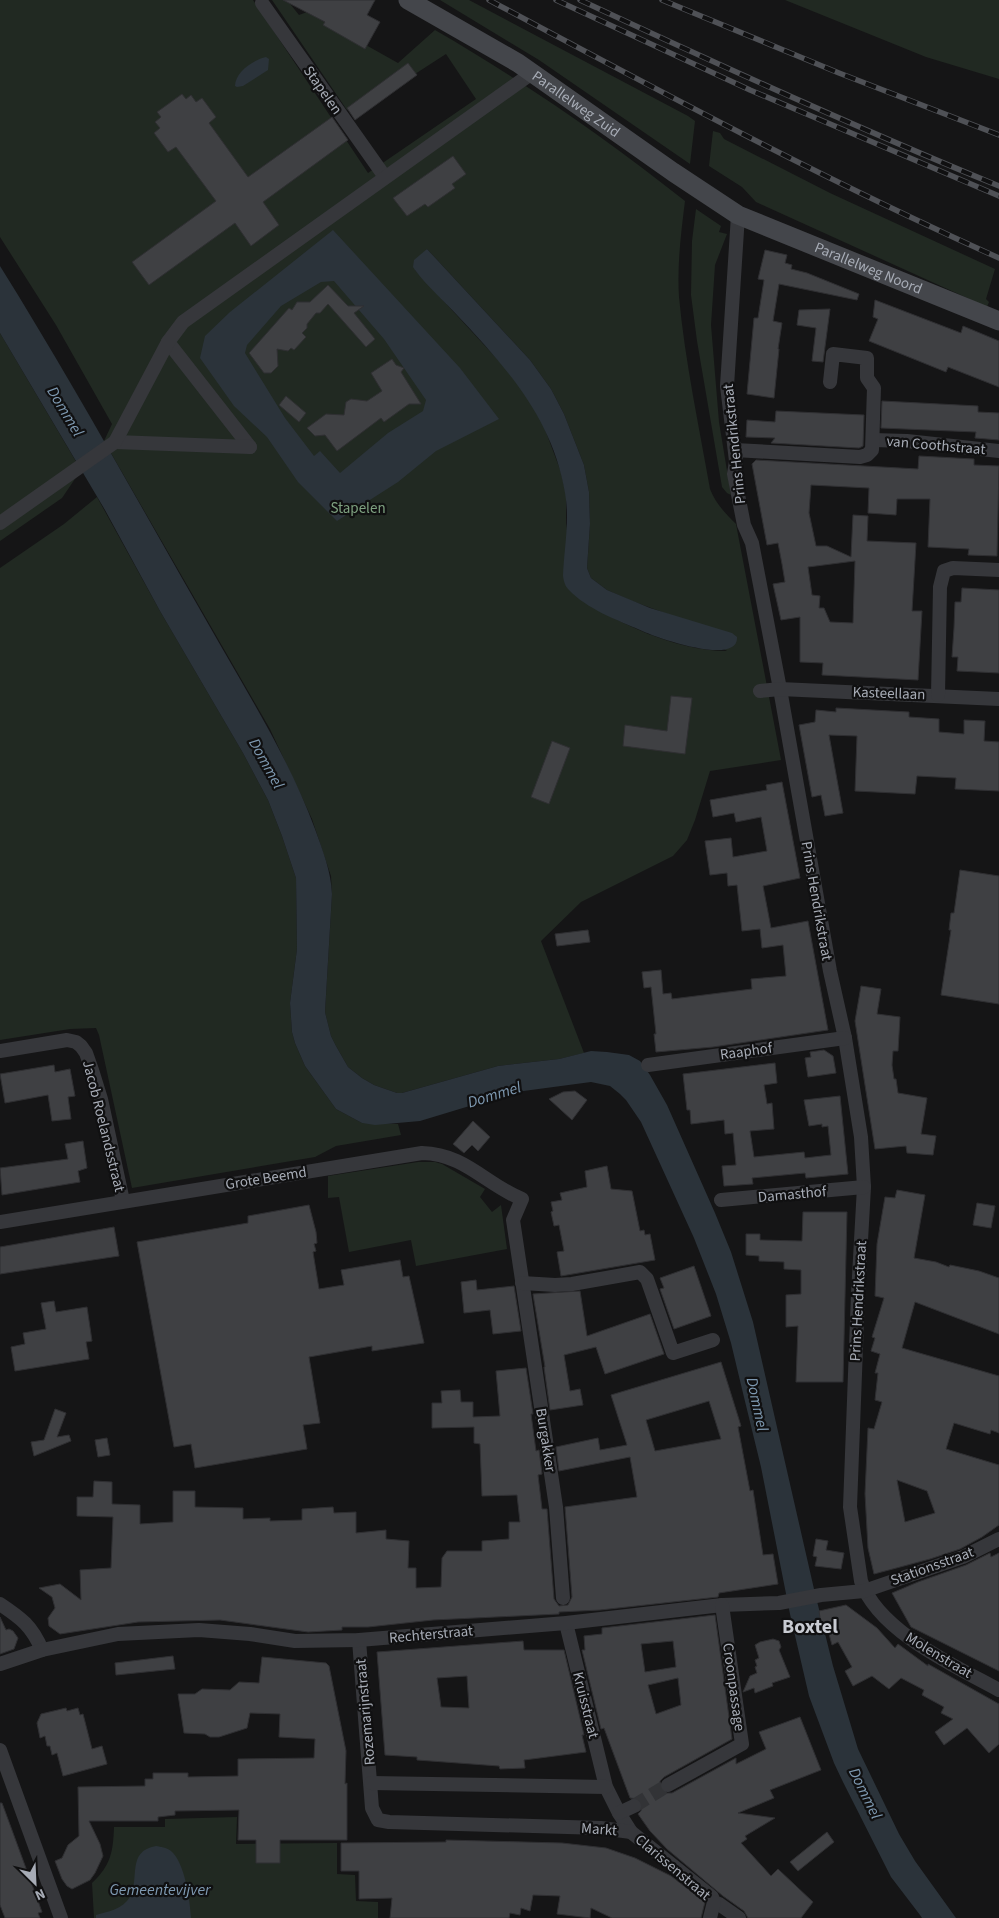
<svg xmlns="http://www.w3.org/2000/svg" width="999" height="1918" font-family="'Source Sans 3',sans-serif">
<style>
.green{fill:#212922;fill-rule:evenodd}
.water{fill:#2b333a;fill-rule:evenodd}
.building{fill:#3f4043;stroke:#2f2f32;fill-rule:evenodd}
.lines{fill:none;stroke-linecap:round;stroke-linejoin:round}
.street-tunnel{stroke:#323336;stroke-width:14;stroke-dasharray:14 7;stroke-linecap:butt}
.street{stroke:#36373b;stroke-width:14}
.secondary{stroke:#44464b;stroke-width:19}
.rail-casing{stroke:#4f5156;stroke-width:5.5}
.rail{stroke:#101011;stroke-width:4;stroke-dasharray:11;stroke-linecap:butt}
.labels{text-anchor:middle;stroke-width:4.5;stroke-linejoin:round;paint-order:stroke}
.street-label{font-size:15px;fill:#a7acb6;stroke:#101011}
.park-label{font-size:15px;fill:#7ea180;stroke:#101011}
.water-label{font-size:16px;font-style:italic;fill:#7e99b1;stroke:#101011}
.district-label{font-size:20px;font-weight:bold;fill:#c8cbd2;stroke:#101011}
</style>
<rect width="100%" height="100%" fill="#151516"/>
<!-- green -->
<g class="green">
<path d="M0,0H253L368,173L476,99L446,54L415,74L409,66L347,110L272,0H287L299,15L307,12L398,63L435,30C523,81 607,139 685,201C681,233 677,265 679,297C685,361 699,426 710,489C716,504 725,513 736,524L781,760L710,771L695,820L687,840L673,856L581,902L541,941L584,1053L559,1059L498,1066L402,1093H397L374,1085L362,1078L348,1067L336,1046L331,1036L325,1012L332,894L331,876L312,819L270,729L104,441L112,424L56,325L0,237ZM427,249L530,360L551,389L564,414L584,465L589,492L590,524L587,568L591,578L607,590L632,601L673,616L727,651C676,651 617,623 576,596L566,523V495L561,472L543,424L530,402L511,374L415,270Z"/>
<path d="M440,0H469L688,116L695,121L690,164L539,60Z"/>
<path d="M785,0H999V79L926,57Z"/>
<path d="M713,131L720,133L724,139L830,193L995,269L986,299L989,302L987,307L756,202L742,187L709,166Z"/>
<path d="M696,209L721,226L719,232L727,234L715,265L711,325L719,422L731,495L727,493L722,487L697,341L691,295L692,241Z"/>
<path d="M0,333L81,470L62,498L0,541Z"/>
<path d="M97,497L160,611L243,753L268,800L282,836L296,878L297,949L290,1003L292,1032L295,1043L305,1066L336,1109L362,1123L398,1124L401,1135L336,1146L315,1157L132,1188L99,1035L96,1028L70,1029L0,1040V568L64,524Z"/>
<path d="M418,1162H435L442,1164L485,1189L480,1197L492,1212L501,1205L507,1249L416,1266L411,1240L349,1252L339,1197L328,1198V1176Z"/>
<path d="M237,1817L236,1844L337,1843V1874L355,1875L356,1901L378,1902V1918H94L92,1883C111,1865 113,1852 114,1827H165V1819Z"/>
</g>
<!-- water -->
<g class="water">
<path d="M266,57L269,59L268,70L243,86L237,87L235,86C235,72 253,60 266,57Z"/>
<path d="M333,230L460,368L499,419L436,451L398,482L337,521L298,482L267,437L234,406L200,358L205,336L230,312ZM334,281L384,339L426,400L423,411L388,433L340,473L320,451L314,456L285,418L245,353L247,345L281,306L321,282Z"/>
<path d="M427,249L530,360L551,389L564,414L584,465L589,492L590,524L587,568L591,578L607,590L650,608L732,633L737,637C739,667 654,637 640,630C617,620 587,609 569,590C565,586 564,582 563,576C564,549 570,520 565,493C553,419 506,367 456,314C443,300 427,286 415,270L413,267L414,260Z"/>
<path d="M0,266C78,391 148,520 222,648C256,707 291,764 315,829C323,851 331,871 332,894L325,1012L331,1036L336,1046L348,1067L362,1078L374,1085L397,1093H402L498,1066L559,1059L591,1051L607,1052L629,1055L640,1061L650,1075L667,1105L715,1213L731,1252L753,1322L814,1589L833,1666L858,1749L899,1834L915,1861L956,1918H922L920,1915L891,1877L843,1782L834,1763L809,1696L790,1614L761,1467L742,1389L731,1343L716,1294L694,1238L641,1122L626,1100L620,1094L610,1086L591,1082L516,1092L420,1121L375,1125L362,1123L336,1109L305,1066L295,1043L292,1032L290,1003L297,949L296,878L282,836L268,800L243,753L160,611L105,510L0,333Z"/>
<path d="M156,1846C161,1847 166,1847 171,1851C185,1863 190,1900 191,1918H96V1915C107,1912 123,1909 130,1897C140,1880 126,1851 156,1846Z"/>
</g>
<!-- building -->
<g class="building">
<path d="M283,0H375L367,15L380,22L365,49L323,25L325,22Z"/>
<path d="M408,63L417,75L355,120L347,108Z"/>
<path d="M182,94L186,99L191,95L196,102L202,98L216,117L209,123L248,177L332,117L348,140L263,202L279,225L251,246L235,223L149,285L132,262L216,201L176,147L168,152L154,133L160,128L155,122L161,117L157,112Z"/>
<path d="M453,156L466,174L452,184L455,188L428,207L425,204L407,216L393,198Z"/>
<path d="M765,250L787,255L785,263L792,265L791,269L807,273L859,294L857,300L779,284L773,321L782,323L778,349H779L774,398L747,394L754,318H758L764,280L758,279Z"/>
<path d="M328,285L348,306H364L354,313L375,339L366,347L328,304L320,313H316L307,324V328L302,333L306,337L294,350L291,348L288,351L277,349L278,366L271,373H264L249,353L289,308L292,310L297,302H310Z"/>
<path d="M875,300L961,333L963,326L999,341V387L948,367L946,372L869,341L878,319L873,317Z"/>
<path d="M830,309L823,362L812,361L816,328L797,325L799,310Z"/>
<path d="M392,359L396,365L404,368L401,372L421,404H409L384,422L381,418L337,451L325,435L315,436L307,428L326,414L344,415L346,402L351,399L367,401L382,391L371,373Z"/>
<path d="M286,396L306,413L299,422L279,405Z"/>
<path d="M882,401L978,406V412L999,413V440L975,438L976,432L881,428Z"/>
<path d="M776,411L864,415L863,446L859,448L771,443L775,438L746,437L747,420L775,422Z"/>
<path d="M919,456L974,459V465L999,466L997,556L968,555L969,549L928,547L930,499H897L896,515L868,513L869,488L811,485L809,513L816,546H827L851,557L853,515L868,516L867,541L916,543L912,611H922L918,680L822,675L823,663L800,662V617L781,620L773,584L785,582L782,564L778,543L767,545L752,464L756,460L918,469ZM855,561L853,623L830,622L824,608H819L820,596L812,595L808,567Z"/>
<path d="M962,588L999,590V673L957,671L958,657H952L954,628L955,602H961Z"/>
<path d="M671,696L692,698L685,754L623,746L625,725L667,731Z"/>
<path d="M836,708L909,712V717L939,719V732L964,734V720L985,721L984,741L999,742V791L955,789L956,778L917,776L915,794L855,791L857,736L829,735L843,813L825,816L821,795L812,797L799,725L815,722L816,710L836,712Z"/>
<path d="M552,741L570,748L549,804L531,797Z"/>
<path d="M782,782L800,878L763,886L771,928L808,921L828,1030L713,1047L656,1052L654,1034H656L651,987L644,988L642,972L661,970L663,994L671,993L672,999L752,989L751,979L786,976L783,945L762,948L760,929L742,931L737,885L728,886L727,873L710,875L705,841L731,838L733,857L767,851L761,817L736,822L734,813L713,817L710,800L767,790L766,785Z"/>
<path d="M960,870L999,876V1004L941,995L951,930H949L951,913H954Z"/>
<path d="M588,930L590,942L557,946L555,934Z"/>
<path d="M861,986L881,989L877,1014L900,1017L898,1051H893L892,1065L894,1079H896L898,1093L927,1098L921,1134L936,1136L933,1155L907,1153L906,1146L875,1149L855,1021Z"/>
<path d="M824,1050L833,1056L836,1073L808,1077L805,1058L811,1057L810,1052Z"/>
<path d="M775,1063L777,1083L764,1085L767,1104L772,1103L774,1129L750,1131L754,1157L804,1152L805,1158L831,1155L828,1126L822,1127V1124L809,1126L804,1100L840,1096L848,1174L806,1178L805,1173L752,1178L753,1184L724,1186L722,1166L736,1165L733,1133L725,1134L724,1120L691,1124L690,1110H687L683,1074Z"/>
<path d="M54,1065L55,1072L70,1069L75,1096L68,1097L71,1119L52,1121L48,1095L5,1103L0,1074Z"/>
<path d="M575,1091L587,1100L572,1120L549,1099L563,1092Z"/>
<path d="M473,1121L490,1137L478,1151L472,1145L464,1153L453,1144Z"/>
<path d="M83,1141L87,1168L78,1171L80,1182L2,1195L0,1168L68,1159L65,1144Z"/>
<path d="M607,1166L611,1189L632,1191L640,1231L644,1230L645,1235L650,1234L655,1260L561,1276L557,1252L564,1251L559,1225L554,1226L551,1212L553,1211L551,1202L562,1200L560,1193L587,1187L585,1171Z"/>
<path d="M897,1190L925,1195L914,1258L936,1262L949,1267L950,1265L979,1271L999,1278V1334L915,1302L902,1348L999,1376V1433L991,1430L990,1434L954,1423L946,1449L999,1465V1525L982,1537L960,1549L930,1559L874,1574L868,1548L865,1494L868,1428L874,1429L882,1402L875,1400L878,1373H875L880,1354L871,1351L875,1338L872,1337L884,1298L875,1296L877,1244L885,1197L895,1198ZM897,1480L927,1491L935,1513L905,1522Z"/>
<path d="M977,1203L995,1206L991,1228L973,1225Z"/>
<path d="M309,1205L316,1232L317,1243L314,1244L316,1251L313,1252L319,1289L344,1285L341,1270L400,1260L403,1277L409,1276L424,1343L372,1351V1346L309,1357L320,1423L303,1425L307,1449L195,1468L191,1444L174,1447L137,1242L248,1223V1216Z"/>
<path d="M803,1212H847L843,1382H796L798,1326L786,1327V1295L801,1294V1270L784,1269V1262L759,1261V1256L746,1255V1234H760V1240L802,1241Z"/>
<path d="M114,1227L119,1256L0,1274V1247Z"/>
<path d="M694,1266L711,1316L674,1329L660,1289L664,1288L660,1278Z"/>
<path d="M476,1280L477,1290L514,1286L521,1331L493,1334L490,1310L464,1313L461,1282Z"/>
<path d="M580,1291L587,1336L650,1314L664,1354L605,1374L596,1347L564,1355L570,1391L580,1389L583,1405L550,1410L544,1367H545L533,1294Z"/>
<path d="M54,1301L56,1312L87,1307L92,1341L86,1342L89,1359L15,1371L11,1347L25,1344L23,1333L46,1329L41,1303Z"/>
<path d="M721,1362L741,1426L738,1427L750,1491L753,1490L763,1555L773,1554L778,1584L719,1593L718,1597L600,1610L559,1612V1614L433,1620L368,1627H342V1630L308,1632L220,1620L138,1622L60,1634L49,1626L48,1618L55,1608L52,1597L39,1588L60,1584L81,1600L80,1570L111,1568L113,1517L77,1516V1497H93L94,1481L112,1482V1504L140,1505V1524L173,1522V1491H195V1507L243,1508V1519L270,1518V1521L302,1520V1509L333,1507L334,1513L356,1512V1533L386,1530V1539L409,1541L408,1568H416V1588L441,1587L442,1558L447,1551H482V1541L509,1539V1522H520L517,1495L482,1496L480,1444L474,1443V1427L432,1428V1403H442L441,1391L460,1390L461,1402H473V1417L500,1416L496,1371L526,1368L533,1414H531L536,1451L539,1450L542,1474L538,1475L542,1509H547L554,1599L559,1606L568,1605L572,1597L565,1507L637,1497L630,1457L559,1471L556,1447L598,1438L600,1450L627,1445L611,1395ZM709,1401L721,1439L655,1451L646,1420Z"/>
<path d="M55,1409L66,1413L57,1437L69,1435L71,1441L34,1456L31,1442L44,1440Z"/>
<path d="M107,1438L110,1455L98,1457L95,1440Z"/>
<path d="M816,1539L828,1541L826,1550L844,1553L841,1569L815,1566L817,1557L813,1556Z"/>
<path d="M990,1553L991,1557L999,1553V1671L911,1627L892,1593L918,1582L966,1565Z"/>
<path d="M846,1605L877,1628L895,1648L898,1644L928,1666V1664L999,1704V1744L989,1753L967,1728L944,1745L935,1732L953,1719L941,1713L944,1707L922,1695L924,1690L901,1678L889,1689L872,1676L853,1686L845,1671L852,1667L838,1642L832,1645L826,1623L821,1624L819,1611Z"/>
<path d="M715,1615L732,1739L664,1777L660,1781V1789L664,1793H672L736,1758V1764L766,1749L759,1732L800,1717L821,1770L770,1790L774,1798L738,1813L775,1818L745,1836L747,1839L741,1843L771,1876L778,1869L813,1902L801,1918H748L744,1911L723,1896L667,1849L650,1831L638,1814L641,1811L642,1803L639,1799L630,1798L604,1728L601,1729L582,1650H585L584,1636L602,1634V1628ZM673,1641L676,1667L645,1672L641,1644ZM678,1678L681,1705L656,1714L648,1685Z"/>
<path d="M0,1617L6,1630L9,1629L13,1631L18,1638L14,1649L0,1654Z"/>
<path d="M773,1639L779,1641L781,1647L779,1650L790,1677L772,1683L773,1686L755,1693L754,1688L743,1692L750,1676L757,1673L755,1667L757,1666L755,1660L759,1658L755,1645L760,1642Z"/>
<path d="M523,1641L524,1650H564L584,1735H582L586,1752L524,1760L525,1768L500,1769L499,1766L417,1760V1757L385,1755L377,1652ZM467,1676L469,1708L441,1707L437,1678Z"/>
<path d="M173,1656L175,1669L116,1675L115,1663Z"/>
<path d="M262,1657L326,1663L329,1666L346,1751L345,1784L347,1783V1840H280V1863H256V1840H238L239,1810L175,1811V1815L158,1817V1821H89L100,1844L103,1856L95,1873L90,1880L72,1889L67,1886L62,1879L55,1861L62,1858L68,1845L79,1836L78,1787L145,1786V1779H153V1773H188V1777L238,1776V1759L314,1758L315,1739L279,1737L280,1714L250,1713L247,1728L219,1737H210L205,1734L184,1733L178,1694H195L202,1689L230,1690L239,1682L259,1683Z"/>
<path d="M66,1708L67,1711L78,1708L80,1715L83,1714L92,1749L102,1746L107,1764L63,1776L57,1753L52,1755L50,1746H47L45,1736L40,1738L37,1723L41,1714Z"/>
<path d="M0,1803H2L38,1901L42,1912L38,1913L40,1918H5L0,1905Z"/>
<path d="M827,1832L834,1842L798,1871L790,1862Z"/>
<path d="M446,1840L562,1843L606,1848L635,1858L671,1876L705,1902L701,1918H612L591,1908L590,1918L557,1914L560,1896L533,1895L530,1911L521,1908L520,1915L510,1913L509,1918H390L392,1898L359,1899V1871H341V1843L446,1842Z"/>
</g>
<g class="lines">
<!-- street-tunnel -->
<path class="street-tunnel" d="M634,1806L668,1785"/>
<!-- street -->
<g class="street">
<path d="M262,3L385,177"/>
<path d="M738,215L727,386L736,461L734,474L744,525L752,543L780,689L830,971L845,1038L861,1137L864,1187L858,1294L850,1507L861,1581C878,1631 955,1666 999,1690"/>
<path d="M168,342L250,447"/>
<path d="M873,440L907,441L999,451"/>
<path d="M115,442L250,447"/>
<path d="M735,450L860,457L867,455L872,450L874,388L867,378V358L833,354L830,382"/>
<path d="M0,523L115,442L168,342L183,322L532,73"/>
<path d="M760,691L780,689L999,699"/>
<path d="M938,695L940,587L944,571L953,568L999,570"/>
<path d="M0,1051L67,1040L76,1042L81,1046L86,1053L92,1070L101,1099L123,1201"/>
<path d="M648,1065L845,1038"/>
<path d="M721,1200L864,1187"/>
<path d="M0,1222L422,1153C465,1154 485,1184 522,1199L513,1220L556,1507L563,1598"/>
<path d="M522,1283L555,1285L572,1284L640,1272L647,1279L673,1353L713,1340"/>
<path d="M0,1604C21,1618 32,1626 42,1650"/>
<path d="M566,1623L606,1787L619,1813L631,1832L712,1897L714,1902L719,1904L739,1918"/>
<path d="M359,1640L372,1808L378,1820L389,1822L601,1828L631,1832"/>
<path d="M0,1664L42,1650L118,1634L199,1630L250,1634L295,1641L359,1640L566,1623L722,1605L779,1603L821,1595L864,1591L963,1557L999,1539"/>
<path d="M0,1750L61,1918"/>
<path d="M371,1783L606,1787"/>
<path d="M668,1785L742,1744L722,1605"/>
<path d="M619,1813L634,1806"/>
<path d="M710,1918L714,1902"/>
</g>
<!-- secondary -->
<path class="secondary" id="s1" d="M408,0L518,63L673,172L738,215L999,321"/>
<!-- rail casing -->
<g class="rail-casing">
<g id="rail">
<path d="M489,0C657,90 825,180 999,258"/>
<path d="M556,0L750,90L999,196"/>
<path d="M580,0C719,65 857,128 999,186"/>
<path d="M662,0L839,73L999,135"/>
</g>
</g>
<!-- rail -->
<use href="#rail" class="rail"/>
</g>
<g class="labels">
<!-- street labels -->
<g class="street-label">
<text transform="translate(323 90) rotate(55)" y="5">Stapelen</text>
<text dy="5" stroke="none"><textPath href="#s1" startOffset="198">Parallelweg Zuid</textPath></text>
<text dy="5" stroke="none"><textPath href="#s1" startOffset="535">Parallelweg Noord</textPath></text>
<text transform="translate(734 444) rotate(-96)" y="5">Prins Hendrikstraat</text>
<text transform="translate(936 445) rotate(5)" y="5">van Coothstraat</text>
<text transform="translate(889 693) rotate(2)" y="5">Kasteellaan</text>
<text transform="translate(817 901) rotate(80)" y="5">Prins Hendrikstraat</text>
<text transform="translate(746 1051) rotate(-8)" y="5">Raaphof</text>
<text transform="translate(104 1126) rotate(76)" y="5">Jacob Roelandsstraat</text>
<text transform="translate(266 1178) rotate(-9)" y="5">Grote Beemd</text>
<text transform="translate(792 1194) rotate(-5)" y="5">Damasthof</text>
<text transform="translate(858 1301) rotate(-87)" y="5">Prins Hendrikstraat</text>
<text transform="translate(546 1440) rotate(81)" y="5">Burgakker</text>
<text transform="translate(932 1566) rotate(-20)" y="5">Stationsstraat</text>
<text transform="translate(431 1634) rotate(-5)" y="5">Rechterstraat</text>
<text transform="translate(939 1655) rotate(31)" y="5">Molenstraat</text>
<text transform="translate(734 1687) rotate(82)" y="5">Croonpassage</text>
<text transform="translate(586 1705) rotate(76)" y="5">Kruisstraat</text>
<text transform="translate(365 1712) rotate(-95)" y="5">Rozemarijnstraat</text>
<text transform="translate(599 1829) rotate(4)" y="5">Markt</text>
<text transform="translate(673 1867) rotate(40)" y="5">Clarissenstraat</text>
</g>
<!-- park labels -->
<g class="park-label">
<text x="358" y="513">Stapelen</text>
</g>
<!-- water labels -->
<g class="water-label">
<text transform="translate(66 411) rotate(59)" y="6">Dommel</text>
<text transform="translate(267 763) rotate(61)" y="6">Dommel</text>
<text transform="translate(494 1094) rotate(-17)" y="6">Dommel</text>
<text transform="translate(758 1404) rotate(78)" y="6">Dommel</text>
<text transform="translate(866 1793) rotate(64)" y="6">Dommel</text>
<text x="160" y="1895">Gemeentevijver</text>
</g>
<!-- district labels -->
<g class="district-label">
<text x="810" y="1633">Boxtel</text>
</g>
</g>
<!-- north arrow -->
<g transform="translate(35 1883) rotate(156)" stroke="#101011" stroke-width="4" paint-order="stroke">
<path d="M0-4L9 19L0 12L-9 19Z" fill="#a7acb6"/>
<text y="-8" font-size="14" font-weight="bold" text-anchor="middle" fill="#a7acb6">N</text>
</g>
</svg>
